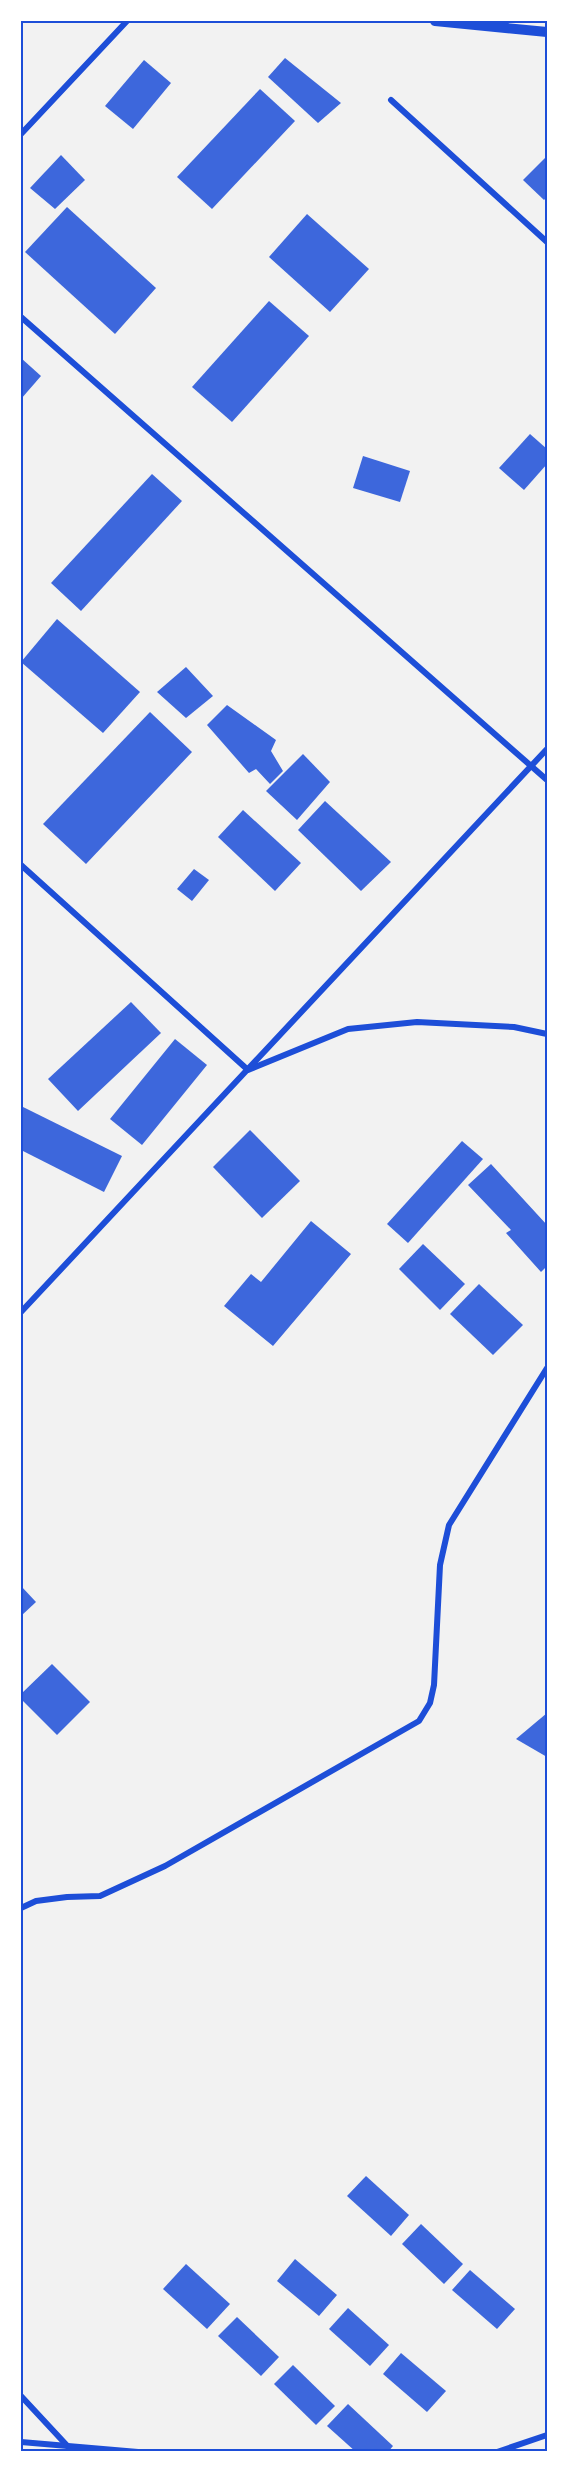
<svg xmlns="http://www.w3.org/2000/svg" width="568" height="2473" font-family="Signika,sans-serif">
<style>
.building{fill:#3d67dc}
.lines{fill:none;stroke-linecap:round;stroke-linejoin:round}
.minor{stroke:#1d4ed8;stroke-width:6}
.tertiary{stroke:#1d4ed8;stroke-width:10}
.neatline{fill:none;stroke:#1d4ed8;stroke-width:2}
</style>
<rect width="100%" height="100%" fill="#f2f2f2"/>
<!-- building -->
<g class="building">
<path d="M285,58L341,103L318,123L268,77Z"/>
<path d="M144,60L171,83L133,129L105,106Z"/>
<path d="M260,89L295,121L212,209L177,177Z"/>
<path d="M61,155L85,180L55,209L30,188Z"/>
<path d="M547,156V197L544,200L523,180Z"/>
<path d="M67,207L156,288L115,334L25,252Z"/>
<path d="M307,214L369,269L330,312L269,257Z"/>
<path d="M269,301L309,336L232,422L192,387Z"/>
<path d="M21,358L41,376L21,399Z"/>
<path d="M530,434L547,449V464L524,490L499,468Z"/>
<path d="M363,456L410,471L400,502L353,488Z"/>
<path d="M152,474L182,501L81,611L51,583Z"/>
<path d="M57,619L140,692L103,733L21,662Z"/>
<path d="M186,667L213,696L186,718L157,692Z"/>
<path d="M227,705L276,740L271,751L283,771L270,784L256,769L249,773L207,725Z"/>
<path d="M150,712L192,752L86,864L43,824Z"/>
<path d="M303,754L330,782L297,820L266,791Z"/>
<path d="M325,801L391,862L361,891L298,830Z"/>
<path d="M243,810L301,863L275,891L218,837Z"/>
<path d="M194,869L209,880L192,901L177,889Z"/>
<path d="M131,1002L161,1033L78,1111L48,1079Z"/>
<path d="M175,1039L207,1065L142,1145L110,1119Z"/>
<path d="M21,1106L122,1156L104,1192L21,1150Z"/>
<path d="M250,1130L300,1181L262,1218L213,1167Z"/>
<path d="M462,1141L483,1159L408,1243L387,1224Z"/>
<path d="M491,1164L547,1225V1266L541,1272L506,1233L511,1230L468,1185Z"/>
<path d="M311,1221L351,1254L273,1346L224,1306L251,1274L261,1282Z"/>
<path d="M423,1244L465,1284L440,1310L399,1269Z"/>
<path d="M479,1284L523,1325L493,1355L450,1314Z"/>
<path d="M21,1586L36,1602L21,1616Z"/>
<path d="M52,1664L90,1702L57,1735L21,1699V1694Z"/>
<path d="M547,1713V1757L516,1739Z"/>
<path d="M366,2176L409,2215L391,2236L347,2196Z"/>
<path d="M421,2224L463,2264L444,2284L402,2244Z"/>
<path d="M295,2259L337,2295L319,2316L277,2281Z"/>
<path d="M186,2264L230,2304L207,2329L163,2289Z"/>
<path d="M470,2270L515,2309L497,2329L452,2290Z"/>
<path d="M348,2308L389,2345L370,2366L329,2329Z"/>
<path d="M237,2317L279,2357L261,2376L218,2336Z"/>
<path d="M401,2353L446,2391L427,2412L383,2374Z"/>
<path d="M293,2365L335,2406L316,2425L274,2384Z"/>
<path d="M348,2404L393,2446L388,2452H356L327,2426Z"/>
</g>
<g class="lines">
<!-- minor -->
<g class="minor">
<path d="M391,100L547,242"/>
<path d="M21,134L127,21"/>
<path d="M21,317L547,780"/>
<path d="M21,865L248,1070L348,1029L417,1022L514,1027L547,1034"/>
<path d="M21,1312L547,749"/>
<path d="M21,1908L36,1901L67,1897L100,1896L165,1866L419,1721L430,1703L434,1685L440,1565L449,1525L547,1368"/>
<path d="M21,2396L73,2452"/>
<path d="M21,2442L138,2452"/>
<path d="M497,2452L547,2435"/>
</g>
<!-- tertiary -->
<path class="tertiary" d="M435,21L547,32"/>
</g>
<!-- border -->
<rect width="568" height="2473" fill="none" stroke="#ffffff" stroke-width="45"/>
<rect x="22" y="22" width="524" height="2428" class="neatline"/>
</svg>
